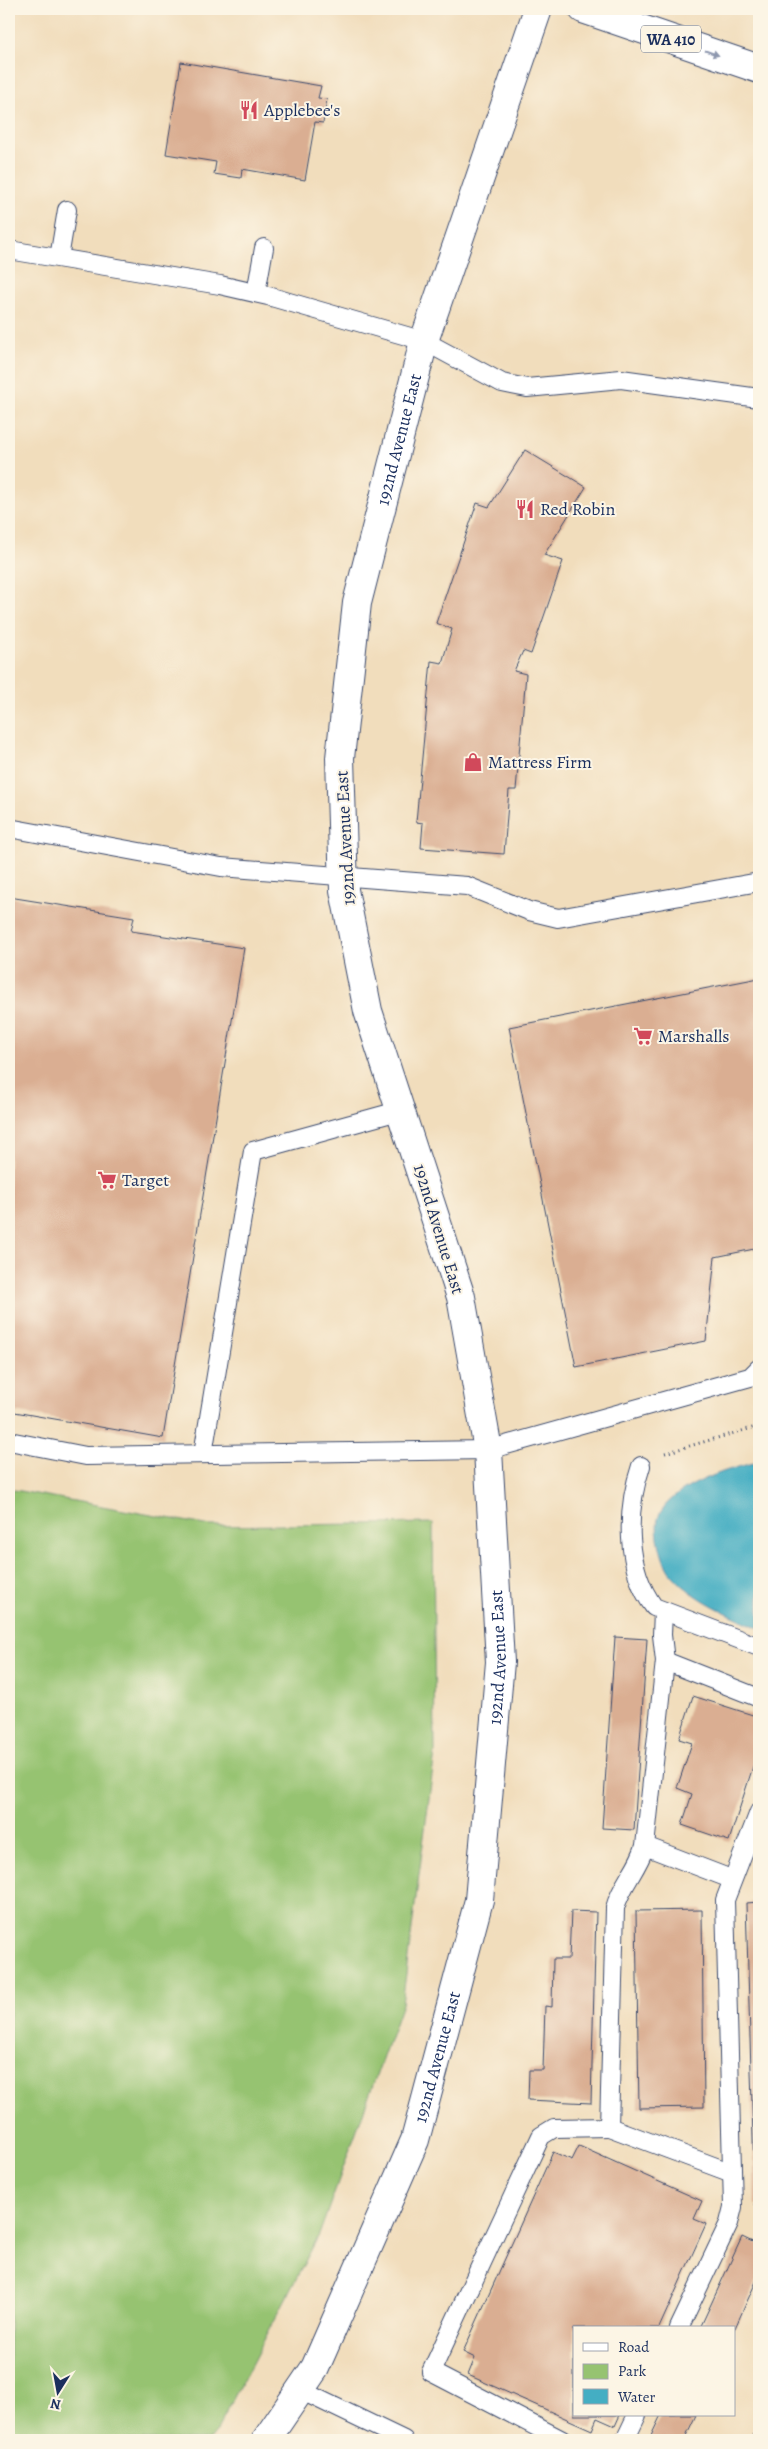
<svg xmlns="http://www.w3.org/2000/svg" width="768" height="2449" font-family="Alegreya,serif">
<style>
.green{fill:#96c371;stroke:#587968}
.water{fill:#44aec3;stroke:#306e90}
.building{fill:#daae92}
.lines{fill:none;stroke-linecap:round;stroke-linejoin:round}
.service-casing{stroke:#3b496c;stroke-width:20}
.minor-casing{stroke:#3b496c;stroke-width:30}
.trunk-casing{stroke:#3b496c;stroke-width:30}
.path{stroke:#3b496c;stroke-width:3;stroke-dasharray:1 4;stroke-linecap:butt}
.service{stroke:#fff;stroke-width:18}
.minor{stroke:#fff;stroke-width:28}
.trunk{stroke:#fff;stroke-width:28}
.oneway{fill:#8d97ae}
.labels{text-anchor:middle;stroke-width:4;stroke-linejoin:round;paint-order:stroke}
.shield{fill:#fcf5e5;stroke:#5e6a86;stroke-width:1}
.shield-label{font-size:16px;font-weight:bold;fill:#1b2f5e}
.poi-label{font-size:18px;fill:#1b2f5e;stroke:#fcf5e5;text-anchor:start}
.street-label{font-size:18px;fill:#1b2f5e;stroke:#fcf5e5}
</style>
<rect width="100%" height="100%" fill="#fcf5e5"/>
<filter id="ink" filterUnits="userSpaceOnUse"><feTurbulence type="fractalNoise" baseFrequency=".02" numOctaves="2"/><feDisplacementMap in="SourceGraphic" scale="10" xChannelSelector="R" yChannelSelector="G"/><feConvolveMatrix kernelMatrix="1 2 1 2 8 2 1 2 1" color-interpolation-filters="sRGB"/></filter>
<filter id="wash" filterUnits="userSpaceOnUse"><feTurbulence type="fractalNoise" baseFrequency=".0096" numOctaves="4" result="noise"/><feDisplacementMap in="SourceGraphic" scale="20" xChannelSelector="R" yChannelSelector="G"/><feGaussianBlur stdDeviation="1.12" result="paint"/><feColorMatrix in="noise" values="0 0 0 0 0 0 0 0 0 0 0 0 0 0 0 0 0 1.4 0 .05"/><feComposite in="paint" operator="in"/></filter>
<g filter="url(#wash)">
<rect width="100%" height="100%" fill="#f1ddbc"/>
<!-- green -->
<path class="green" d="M9,1489L211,1526L433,1523L435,1753L402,2004L319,2235L217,2430L209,2440H9Z"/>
<!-- water -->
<path class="water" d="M759,1462V1628C729,1614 694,1600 672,1575C665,1567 661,1553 659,1543C657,1533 655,1519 662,1510C678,1485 731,1467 759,1462Z"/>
<g id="blocks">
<!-- building -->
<g class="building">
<path d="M181,62L321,86L318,98L327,99L323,123L315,122L305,180L242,169L241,178L214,174L216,162L166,154Z"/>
<path d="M525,450L586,487L544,555L563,561L531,654L523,651L514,671L526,674L516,790H509L504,854L421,848L423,823L416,822L431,661L442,663L452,629L436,623L477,503L489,507Z"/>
<path d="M9,897L134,917L131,931L244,948L163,1438L9,1411Z"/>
<path d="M759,978V1248L715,1257L706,1341L576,1367L509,1027Z"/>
<path d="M615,1637L647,1639L634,1830L602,1828Z"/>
<path d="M693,1696L759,1717V1748L729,1841L682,1825L692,1794L677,1788L692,1743L679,1739Z"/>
<path d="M759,1902V2205H755L746,1903Z"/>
<path d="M702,1910L704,2107L639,2108L636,1911Z"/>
<path d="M571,1911L596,1912L591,2103L528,2100L529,2070H543L545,2006L552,2007L553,1959H569Z"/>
<path d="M579,2146L702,2201L694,2219L706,2224L659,2328H574V2415H620L615,2426L597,2418L592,2430L468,2375L475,2358L463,2352L553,2152L572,2160Z"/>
<path d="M742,2237L759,2245V2275L735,2328H700Z"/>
<path d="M661,2415H696L684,2440H649Z"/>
</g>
</g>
</g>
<g filter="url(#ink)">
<use href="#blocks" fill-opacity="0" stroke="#3b496c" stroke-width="1"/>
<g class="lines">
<!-- service casing -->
<g class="service-casing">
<g id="service">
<path d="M9,250L220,285L268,296L424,341L502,383L527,388L621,379L759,398"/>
<path d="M59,258L67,210"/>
<path d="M256,293L264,248"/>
<path d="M9,828L221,867L467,886L529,911L558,918L759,882"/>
<path d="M9,1441L86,1456L488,1450L750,1377L759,1368"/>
<path d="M203,1454L253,1151L402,1110"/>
<path d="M641,1466C626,1510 625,1568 654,1607L759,1647"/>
<path d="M663,1611L662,1635L665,1661"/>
<path d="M645,1846L731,1879"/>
<path d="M609,2127L732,2173"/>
<path d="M679,2328L729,2223L733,2207L725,1900L759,1812"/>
<path d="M300,2390L404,2440"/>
<path d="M562,2440L431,2372L541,2136L554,2128L609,2127L615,1908C621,1885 638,1869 645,1846L665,1661L759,1698"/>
<path d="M625,2440L637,2415"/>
</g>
</g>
<!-- minor casing -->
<g class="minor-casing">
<g id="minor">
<path id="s1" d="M266,2440L315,2368L415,2140L479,1900L500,1662L488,1450L461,1297L368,1011L344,890L340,758L357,603L424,341L538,9"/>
</g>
</g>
<!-- trunk casing -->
<g class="trunk-casing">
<path id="trunk" d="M583,9L759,69"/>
</g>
<!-- path -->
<g class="path">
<path d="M665,1453L759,1426"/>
<path d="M752,2440L759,2424"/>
</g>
<!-- service -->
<use href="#service" class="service"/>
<!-- minor -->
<use href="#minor" class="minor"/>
<!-- trunk -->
<use href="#trunk" class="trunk"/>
</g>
<!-- one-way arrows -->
<defs><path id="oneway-solid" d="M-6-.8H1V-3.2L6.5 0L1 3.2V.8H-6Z" transform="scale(1.25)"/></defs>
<use class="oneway" href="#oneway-solid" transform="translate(712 53) rotate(19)"/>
</g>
<!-- icons -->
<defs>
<g id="restaurant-bare" transform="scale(1.5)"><path d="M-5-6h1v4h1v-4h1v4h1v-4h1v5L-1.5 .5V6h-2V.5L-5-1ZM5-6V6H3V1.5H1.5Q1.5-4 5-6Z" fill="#d1495b" stroke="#fcf5e5" stroke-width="2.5" paint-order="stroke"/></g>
<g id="shop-bare" transform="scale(1.5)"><path d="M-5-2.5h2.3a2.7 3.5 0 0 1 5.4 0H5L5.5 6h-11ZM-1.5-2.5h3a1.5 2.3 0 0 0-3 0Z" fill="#d1495b" stroke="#fcf5e5" stroke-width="2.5" paint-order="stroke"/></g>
<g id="supermarket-bare" transform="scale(1.5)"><path d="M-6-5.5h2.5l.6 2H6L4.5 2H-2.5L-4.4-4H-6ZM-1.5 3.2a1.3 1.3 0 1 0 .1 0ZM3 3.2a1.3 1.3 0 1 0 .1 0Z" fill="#d1495b" stroke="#fcf5e5" stroke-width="2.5" paint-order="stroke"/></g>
</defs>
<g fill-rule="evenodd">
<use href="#restaurant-bare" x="249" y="110"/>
<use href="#restaurant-bare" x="525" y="509"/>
<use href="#shop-bare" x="473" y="762"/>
<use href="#supermarket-bare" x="643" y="1036"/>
<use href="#supermarket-bare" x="107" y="1180"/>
</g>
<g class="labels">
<!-- shield labels -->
<rect class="shield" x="641" y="25.5" width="60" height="27" rx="4"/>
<g class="shield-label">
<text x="671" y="45">WA 410</text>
</g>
<!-- poi labels -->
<g class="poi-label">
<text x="264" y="116">Applebee's</text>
<text x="540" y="515">Red Robin</text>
<text x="488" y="768">Mattress Firm</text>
<text x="658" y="1042">Marshalls</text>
<text x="122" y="1186">Target</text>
</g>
<!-- street labels -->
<g class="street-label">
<text dy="6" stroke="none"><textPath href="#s1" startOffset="2072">192nd Avenue East</textPath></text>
<text transform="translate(345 838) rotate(-93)" y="6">192nd Avenue East</text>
<text transform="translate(439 1229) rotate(73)" y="6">192nd Avenue East</text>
<text dy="6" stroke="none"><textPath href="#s1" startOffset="828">192nd Avenue East</textPath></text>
<text dy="6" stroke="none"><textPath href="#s1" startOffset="422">192nd Avenue East</textPath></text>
</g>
</g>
<!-- margin -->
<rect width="768" height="2449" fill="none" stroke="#fcf5e5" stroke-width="30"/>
<!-- legend -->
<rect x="573" y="2326" width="162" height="90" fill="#fcf5e5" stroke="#a2a6af"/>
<rect x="583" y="2343" width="25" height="8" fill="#ffffff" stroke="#a2a6af"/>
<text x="618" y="2352" font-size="15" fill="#1b2f5e">Road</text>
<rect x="583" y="2364" width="25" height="15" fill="#96c371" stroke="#a2a6af"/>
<text x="618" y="2376" font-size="15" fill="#1b2f5e">Park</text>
<rect x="583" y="2389" width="25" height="15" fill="#44aec3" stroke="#a2a6af"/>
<text x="618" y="2402" font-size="15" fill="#1b2f5e">Water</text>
<!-- north arrow -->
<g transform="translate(58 2392) rotate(191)" stroke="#fcf5e5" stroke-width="4" paint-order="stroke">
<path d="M0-4L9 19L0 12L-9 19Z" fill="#1b2f5e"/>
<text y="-8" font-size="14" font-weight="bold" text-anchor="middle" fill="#1b2f5e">N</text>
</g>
</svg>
